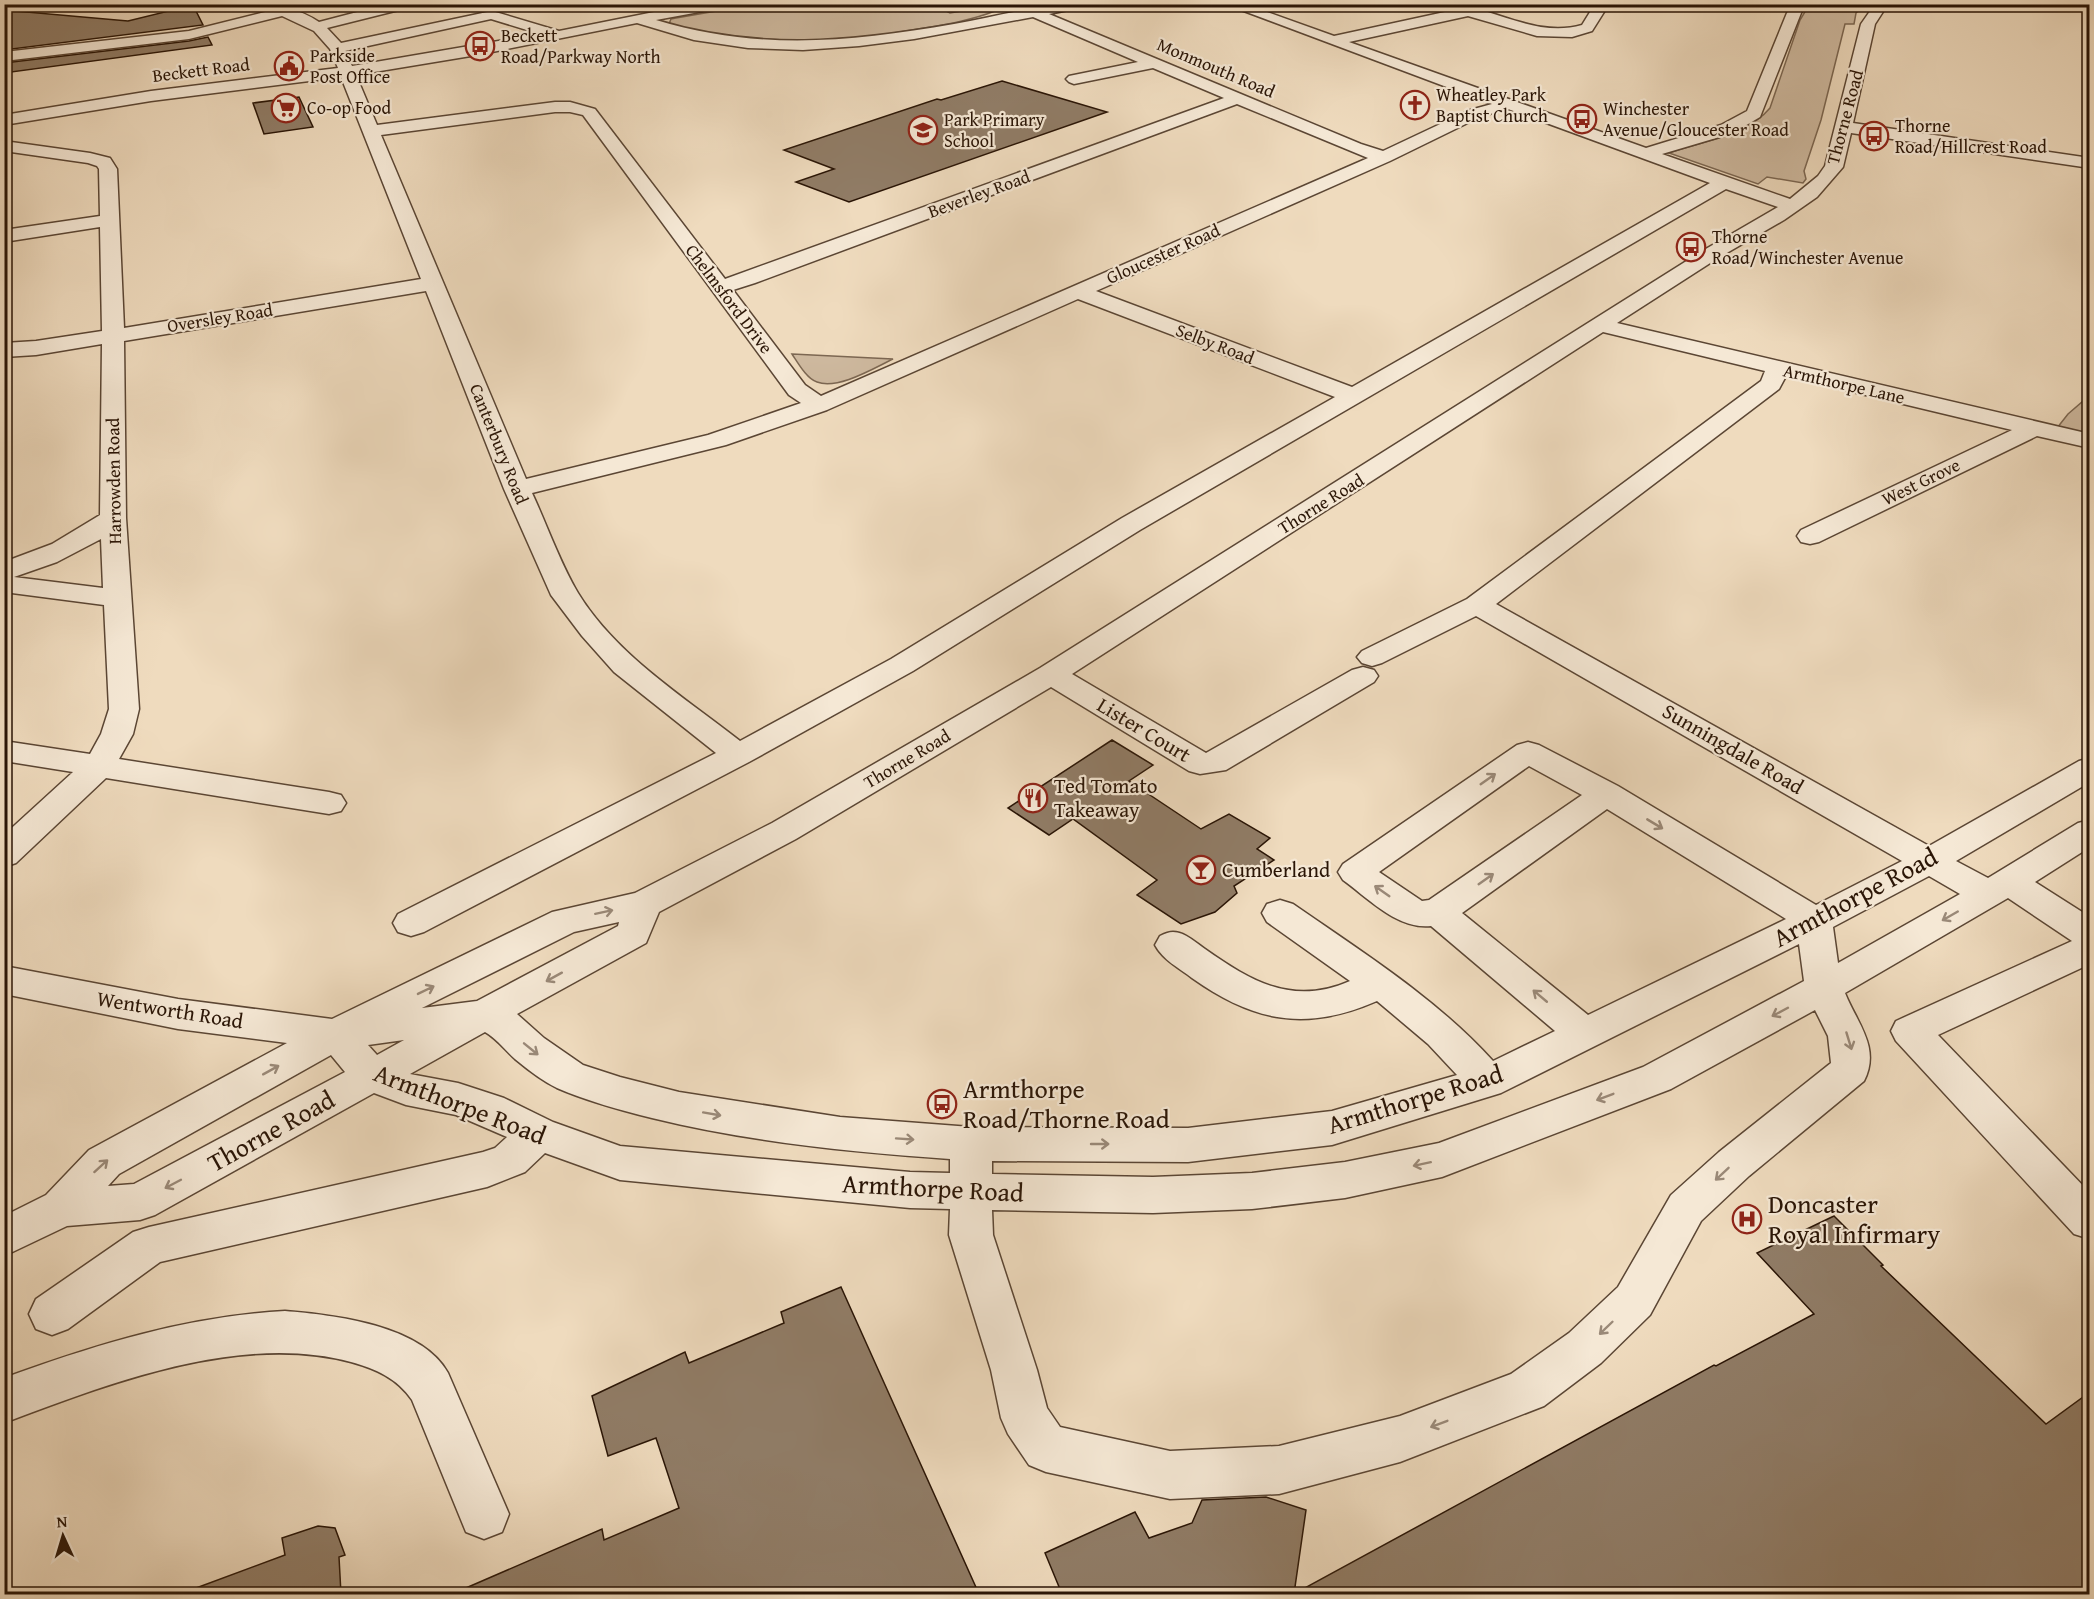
<svg xmlns="http://www.w3.org/2000/svg" width="2094" height="1599" font-family="'Gentium Book Plus',serif">
<style>
.green{fill:#ceb99f;stroke:#7c6752;stroke-width:1.5}
.building{fill:#907c66;stroke:#2a1506;stroke-width:1.5}
.lines{fill:none;stroke-linecap:round;stroke-linejoin:round}
.minor-casing{stroke:#5b4634;stroke-width:3}
.minor{fill:#f5e8d5;fill-rule:evenodd}
.oneway{stroke:#9a8978}
.labels{text-anchor:middle;stroke-width:4.5;stroke-linejoin:round;paint-order:stroke}
.far-poi-label{font-size:18px;fill:#2a1506;stroke:#f5e8d5;text-anchor:start}
.far-street-label{font-size:18px;fill:#2a1506;stroke:#f5e8d5}
.street-label{font-size:21px;fill:#2a1506;stroke:#f5e8d5}
.poi-label{font-size:21px;fill:#2a1506;stroke:#f5e8d5;text-anchor:start}
.near-street-label{font-size:26px;fill:#2a1506;stroke:#f5e8d5}
.near-poi-label{font-size:26px;fill:#2a1506;stroke:#f5e8d5;text-anchor:start}
</style>
<rect width="100%" height="100%" fill="#efdbbe"/>
<filter id="stains"><feTurbulence type="fractalNoise" baseFrequency=".00333" numOctaves="4"/><feColorMatrix values="0 0 0 0 .2 0 0 0 0 .09 0 0 0 0 .02 0 0 0 .5 -.17"/></filter>
<radialGradient id="worn" r=".72"><stop offset=".6" stop-color="#630" stop-opacity="0"/><stop offset="1" stop-color="#630" stop-opacity=".3"/></radialGradient>
<!-- green -->
<g class="green">
<path d="M757,4H932L950,13L985,7L995,11C972,20 948,24 924,28C838,44 754,46 669,24L671,19L676,18Z"/>
<path d="M1809,5H1864L1856,13L1854,24H1845L1821,120L1804,171L1806,179L1803,183L1767,177L1758,184L1669,153C1701,142 1748,135 1770,108L1800,20Z"/>
<path d="M792,354L893,359C874,368 838,390 817,382C807,379 798,363 792,354Z"/>
<path d="M2089,396V435L2057,428L2068,414Z"/>
</g>
<!-- building -->
<g class="building">
<path d="M193,5L203,25L4,50V10L128,21Z"/>
<path d="M208,37L212,45L4,73V63L189,41Z"/>
<path d="M1002,81L1107,112L849,202L796,182L834,169L784,150L937,99L941,100Z"/>
<path d="M299,97L313,127L264,134L253,103Z"/>
<path d="M1112,740L1153,765L1129,781L1201,829L1229,814L1270,838L1257,849L1274,860L1234,886L1237,893L1215,912L1181,924L1137,895L1157,880L1073,819L1049,835L1008,808Z"/>
<path d="M1834,1216L1883,1265L1881,1266L2046,1424L2090,1392V1594H1062L1045,1553L1135,1512L1149,1538L1192,1523L1202,1500L1266,1497L1306,1510L1294,1594L1714,1365L1716,1366L1814,1314L1757,1253Z"/>
<path d="M841,1287L979,1594H452L602,1529L604,1540L679,1508L656,1438L608,1456L592,1396L685,1352L689,1363L784,1323L781,1312Z"/>
<path d="M318,1526L335,1528L345,1555L339,1557L341,1594H189L188,1591L285,1555L282,1538Z"/>
</g>
<g class="lines">
<!-- minor casing -->
<g class="minor-casing">
<g id="minor">
<path d="M246,4C271,4 297,7 319,22L388,4H412L411,7L327,28L341,43L492,11L559,31L694,4H727L721,8L656,20C759,51 850,42 954,24C998,16 1040,4 1084,4L1083,7L1049,14L1361,144L1383,151L1470,110L1492,104L1225,4H1245L1334,36L1454,10L1444,4C1491,4 1533,39 1582,25L1595,4H1609L1592,31L1572,37L1537,36L1468,16L1349,42L1646,148L1721,125L1747,111L1787,13L1793,4H1807L1801,13L1760,117L1733,133L1662,154L1790,199L1818,176L1825,166L1861,24L1875,4H1888L1875,24L1853,123L2090,158V168L1851,133L1843,167L1817,197L1784,220L1718,258L1617,323L2090,434V448L2037,436L1819,542L1810,544L1801,542L1797,536L1801,530L2012,430L1786,376L1779,389L1496,604L1929,846L2079,761L2090,758V782L1956,861L1988,878L2078,823L2090,820V847L2035,882L2090,917V964L1938,1035L2090,1193V1239L2074,1234L1896,1041L1891,1031L1896,1021L2072,941L2008,898L1845,993C1857,1023 1881,1048 1864,1081L1749,1176L1701,1221L1650,1315L1601,1363L1544,1406L1400,1462L1279,1494L1170,1499L1046,1472L1029,1465L1008,1434L1001,1418L991,1370L949,1235L950,1209L910,1208L620,1180L545,1153L525,1172L487,1187L160,1262L68,1329L52,1335L36,1329L29,1314L36,1299L133,1232L149,1227L483,1152L495,1148L507,1137L456,1115L406,1105L374,1093L155,1215L140,1220L67,1226L4,1256V1216L46,1195L89,1150L287,1043L178,1029L4,994V966L178,999L332,1019L552,912L635,893L772,823L1040,668L1704,250L1778,207L1726,189L1140,530L913,671L749,762L424,932L411,936L398,932L393,923L398,914L716,753L614,672L582,636L551,595L504,489L426,291L124,341L126,518L139,709L133,734L119,759L329,792L341,795L346,803L341,811L329,814L106,778L16,863L4,867V835L73,772L4,761V741L90,754L101,734L109,709L104,605L4,592V562L52,544L100,515L102,344L36,355L4,357V343L36,341L102,331L100,227L4,242V230L100,216L99,169L97,166L88,163L4,151V141L90,153L110,158L117,169L124,328L421,279L341,77L151,101L4,125V115L151,91L338,68L330,49L314,31L282,16L189,39L4,61V52L189,31L265,12ZM1033,17L1138,62L1069,76L1066,79L1069,82L1074,84L1153,68L1224,98L725,279L595,109L570,102H555L377,125L356,75L477,55L637,23L694,40L748,48L803,50L859,46L914,39ZM491,19L540,34L352,66L345,51ZM1237,104L1368,158L821,396L805,385L733,290L755,283ZM1508,109L1710,183L1352,387L1096,291L1390,161L1482,116ZM555,112H570L583,115L789,395L801,403L708,435L526,479L381,135ZM1078,299L1335,397L1122,518L891,659L740,741C684,697 616,655 578,593C560,563 547,525 532,493L726,445L827,410ZM1603,332L1765,371L1761,381L1467,599L1362,651L1357,657L1362,663L1372,666L1382,663L1476,616L1902,861L1816,905L1618,786L1539,745L1528,742L1517,745L1343,864L1338,872L1343,880C1368,898 1398,930 1431,926L1555,1031L1493,1061C1436,998 1362,952 1293,904L1280,900L1267,904L1262,913L1267,922L1350,981C1293,1006 1252,982 1205,949C1196,943 1185,932 1173,932C1169,932 1164,934 1160,936L1155,945C1163,960 1179,968 1192,978C1254,1022 1306,1032 1377,1001L1428,1044L1457,1075L1332,1111L1188,1128L971,1127L840,1117L679,1092L620,1077L583,1065L544,1038L517,1014L646,943L659,912L796,839L1051,687L1189,771L1200,774L1226,770L1374,682L1378,676L1374,670L1363,667L1352,670L1206,753L1072,674ZM101,539L103,588L14,577L57,562ZM1529,766L1582,795L1429,900L1422,901L1379,872ZM1607,809L1786,919L1588,1015L1462,913ZM1929,876L1960,894L1838,963L1833,927ZM619,922L618,926L477,1001L422,1008L574,932ZM1799,944L1804,981L1643,1067L1439,1143L1345,1162L1252,1173L1153,1177L992,1174V1161L1188,1162L1332,1145L1501,1093ZM1815,1010L1828,1036L1831,1063L1719,1152L1671,1195L1618,1287L1569,1333L1511,1374L1400,1416L1279,1446L1170,1451L1060,1427L1047,1408L1037,1370L993,1235L992,1210L1153,1213L1252,1209L1345,1198L1442,1177L1671,1089ZM485,1032C497,1039 505,1050 515,1059C527,1069 543,1081 557,1088C587,1101 620,1110 652,1118C750,1142 850,1152 950,1159V1173L910,1172L620,1146L553,1122L504,1098L458,1083L410,1074ZM404,1040L377,1055L368,1045ZM331,1055L345,1072L134,1184L108,1186L119,1174Z"/>
<path d="M285,1311C334,1315 422,1325 448,1373L509,1514L502,1532L484,1539L466,1532L412,1400C397,1378 376,1369 351,1362C240,1332 108,1384 4,1423V1378C98,1344 185,1317 285,1311Z"/>
</g>
</g>
<!-- minor -->
<use href="#minor" class="minor"/>
</g>
<!-- one-way arrows -->
<defs><path id="oneway-shaft" d="M-6 0H5M1.5-3L5.5 0L1.5 3" fill="none" stroke-width="1.6" stroke-linecap="round" stroke-linejoin="round" transform="scale(1.5)"/></defs>
<g class="oneway">
<use href="#oneway-shaft" transform="translate(1488 779) rotate(-35)"/>
<use href="#oneway-shaft" transform="translate(1655 824) rotate(31)"/>
<use href="#oneway-shaft" transform="translate(1486 879) rotate(-35)"/>
<use href="#oneway-shaft" transform="translate(1382 891) rotate(-145)"/>
<use href="#oneway-shaft" transform="translate(604 912) rotate(-12)"/>
<use href="#oneway-shaft" transform="translate(1950 916) rotate(150)"/>
<use href="#oneway-shaft" transform="translate(554 977) rotate(151)"/>
<use href="#oneway-shaft" transform="translate(426 990) rotate(-26)"/>
<use href="#oneway-shaft" transform="translate(1540 996) rotate(-140)"/>
<use href="#oneway-shaft" transform="translate(1780 1012) rotate(152)"/>
<use href="#oneway-shaft" transform="translate(1849 1041) rotate(73)"/>
<use href="#oneway-shaft" transform="translate(531 1049) rotate(39)"/>
<use href="#oneway-shaft" transform="translate(271 1070) rotate(-29)"/>
<use href="#oneway-shaft" transform="translate(1605 1097) rotate(159)"/>
<use href="#oneway-shaft" transform="translate(712 1114) rotate(10)"/>
<use href="#oneway-shaft" transform="translate(905 1139) rotate(4)"/>
<use href="#oneway-shaft" transform="translate(1100 1144)"/>
<use href="#oneway-shaft" transform="translate(1422 1164) rotate(168)"/>
<use href="#oneway-shaft" transform="translate(101 1166) rotate(-42)"/>
<use href="#oneway-shaft" transform="translate(1722 1174) rotate(137)"/>
<use href="#oneway-shaft" transform="translate(173 1184) rotate(152)"/>
<use href="#oneway-shaft" transform="translate(1606 1328) rotate(136)"/>
<use href="#oneway-shaft" transform="translate(1439 1424) rotate(159)"/>
</g>
<!-- icons -->
<defs>
<g id="bus-ring" transform="scale(1.5)"><circle r="9.5" fill="#f5e8d5" stroke="#8f2418" stroke-width="1.5"/><path d="M-5-6H5V4H4V6H2V4H-2V6H-4V4H-5ZM-3.5-4V0h7V-4ZM-3.5 1.2v1.5H-2V1.2ZM2 1.2v1.5H3.5V1.2Z" fill="#8f2418"/></g>
<g id="civic-ring" transform="scale(1.5)"><circle r="9.5" fill="#f5e8d5" stroke="#8f2418" stroke-width="1.5"/><path d="M-.6-6.5H3V-4.5H.6V-3L4-1V1h2V6H-6V1h2V-1L-.6-3ZM-1.2 2.5V6h2.4V2.5Z" fill="#8f2418"/></g>
<g id="church-ring" transform="scale(1.5)"><circle r="9.5" fill="#f5e8d5" stroke="#8f2418" stroke-width="1.5"/><path d="M-1.2-6h2.4v3.5h3.3v2.4h-3.3V6h-2.4V-.1h-3.3v-2.4h3.3Z" fill="#8f2418"/></g>
<g id="supermarket-ring" transform="scale(1.5)"><circle r="9.5" fill="#f5e8d5" stroke="#8f2418" stroke-width="1.5"/><path d="M-6-5.5h2.5l.6 2H6L4.5 2H-2.5L-4.4-4H-6ZM-1.5 3.2a1.3 1.3 0 1 0 .1 0ZM3 3.2a1.3 1.3 0 1 0 .1 0Z" fill="#8f2418"/></g>
<g id="school-ring" transform="scale(1.5)"><circle r="9.5" fill="#f5e8d5" stroke="#8f2418" stroke-width="1.5"/><path d="M0-5L7-2L0 1L-7-2ZM-4 1L0 2.5L4 1V4Q0 6-4 4Z" fill="#8f2418"/></g>
<g id="restaurant-ring" transform="scale(1.5)"><circle r="9.5" fill="#f5e8d5" stroke="#8f2418" stroke-width="1.5"/><path d="M-5-6h1v4h1v-4h1v4h1v-4h1v5L-1.5 .5V6h-2V.5L-5-1ZM5-6V6H3V1.5H1.5Q1.5-4 5-6Z" fill="#8f2418"/></g>
<g id="bar-ring" transform="scale(1.5)"><circle r="9.5" fill="#f5e8d5" stroke="#8f2418" stroke-width="1.5"/><path d="M-6-5H6L.8 .8V4.5H3.5V6h-7V4.5H-.8V.8Z" fill="#8f2418"/></g>
<g id="hospital-ring" transform="scale(1.5)"><circle r="9.5" fill="#f5e8d5" stroke="#8f2418" stroke-width="1.5"/><path d="M-5-5h3v3.5h4V-5h3V5h-3V1.5h-4V5h-3Z" fill="#8f2418"/></g>
</defs>
<g fill-rule="evenodd">
<use href="#bus-ring" x="480" y="46"/>
<use href="#civic-ring" x="289" y="66"/>
<use href="#church-ring" x="1415" y="105"/>
<use href="#supermarket-ring" x="286" y="108"/>
<use href="#bus-ring" x="1582" y="119"/>
<use href="#school-ring" x="923" y="130"/>
<use href="#bus-ring" x="1874" y="136"/>
<use href="#bus-ring" x="1691" y="247"/>
<use href="#restaurant-ring" x="1033" y="798"/>
<use href="#bar-ring" x="1201" y="870"/>
<use href="#bus-ring" x="942" y="1104"/>
<use href="#hospital-ring" x="1747" y="1219"/>
</g>
<g class="labels">
<!-- far-poi labels -->
<g class="far-poi-label">
<text x="501" y="42">Beckett<tspan x="501" dy="21">Road/Parkway North</tspan></text>
<text x="310" y="62">Parkside<tspan x="310" dy="21">Post Office</tspan></text>
<text x="1436" y="101">Wheatley Park<tspan x="1436" dy="21">Baptist Church</tspan></text>
<text x="307" y="114">Co-op Food</text>
<text x="1603" y="115">Winchester<tspan x="1603" dy="21">Avenue/Gloucester Road</tspan></text>
<text x="944" y="126">Park Primary<tspan x="944" dy="21">School</tspan></text>
<text x="1895" y="132">Thorne<tspan x="1895" dy="21">Road/Hillcrest Road</tspan></text>
<text x="1712" y="243">Thorne<tspan x="1712" dy="21">Road/Winchester Avenue</tspan></text>
</g>
<!-- far-street labels -->
<g class="far-street-label">
<text transform="translate(1216 68) rotate(23)" y="6">Monmouth Road</text>
<text transform="translate(201 70) rotate(-7)" y="6">Beckett Road</text>
<text transform="translate(1845 117) rotate(-75)" y="6">Thorne Road</text>
<text transform="translate(979 194) rotate(-20)" y="6">Beverley Road</text>
<text transform="translate(1163 254) rotate(-24)" y="6">Gloucester Road</text>
<text transform="translate(729 299) rotate(53)" y="6">Chelmsford Drive</text>
<text transform="translate(220 318) rotate(-9)" y="6">Oversley Road</text>
<text transform="translate(1215 344) rotate(21)" y="6">Selby Road</text>
<text transform="translate(1844 384) rotate(13)" y="6">Armthorpe Lane</text>
<text transform="translate(499 444) rotate(68)" y="6">Canterbury Road</text>
<text transform="translate(114 481) rotate(-91)" y="6">Harrowden Road</text>
<text transform="translate(1921 482) rotate(-26)" y="6">West Grove</text>
<text transform="translate(1321 504) rotate(-32)" y="6">Thorne Road</text>
<text transform="translate(907 759) rotate(-31)" y="6">Thorne Road</text>
</g>
<!-- street labels -->
<g class="street-label">
<text transform="translate(1144 730) rotate(31)" y="7">Lister Court</text>
<text transform="translate(1733 749) rotate(30)" y="7">Sunningdale Road</text>
<text transform="translate(170 1010) rotate(9)" y="7">Wentworth Road</text>
</g>
<!-- poi labels -->
<g class="poi-label">
<text x="1054" y="793">Ted Tomato<tspan x="1054" dy="24">Takeaway</tspan></text>
<text x="1222" y="877">Cumberland</text>
</g>
<!-- near-street labels -->
<g class="near-street-label">
<text transform="translate(1855 897) rotate(-28)" y="9">Armthorpe Road</text>
<text transform="translate(1415 1099) rotate(-17)" y="9">Armthorpe Road</text>
<text transform="translate(460 1104) rotate(21)" y="9">Armthorpe Road</text>
<text transform="translate(271 1131) rotate(-29)" y="9">Thorne Road</text>
<text transform="translate(933 1188) rotate(3)" y="9">Armthorpe Road</text>
</g>
<!-- near-poi labels -->
<g class="near-poi-label">
<text x="963" y="1098">Armthorpe<tspan x="963" dy="30">Road/Thorne Road</tspan></text>
<text x="1768" y="1213">Doncaster<tspan x="1768" dy="30">Royal Infirmary</tspan></text>
</g>
</g>
<!-- margin -->
<rect width="2094" height="1599" fill="none" stroke="#efdbbe" stroke-width="24"/>
<rect x="6" y="6" width="2082" height="1587" fill="none" stroke="#2a1506" stroke-width="3"/>
<rect x="12" y="12" width="2070" height="1575" fill="none" stroke="#2a1506" stroke-width="1.5"/>
<!-- north arrow -->
<g transform="translate(63 1536) rotate(356)" stroke="#f5e8d5" stroke-width="4.5" paint-order="stroke">
<path d="M0-4.5L10 22L0 15L-10 22Z" fill="#2a1506"/>
<text y="-9" font-size="16" font-weight="bold" text-anchor="middle" fill="#2a1506">N</text>
</g>
<rect width="100%" height="100%" filter="url(#stains)"/>
<rect width="100%" height="100%" fill="url(#worn)"/>
</svg>
